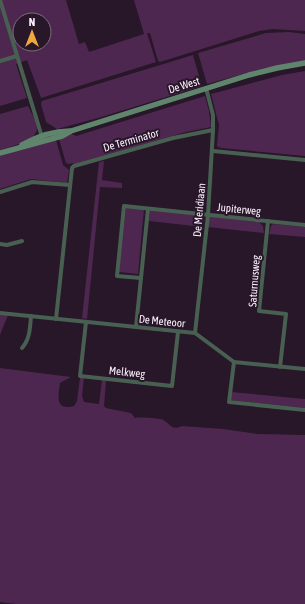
<svg xmlns="http://www.w3.org/2000/svg" width="305" height="604" font-family="'Asap Condensed',sans-serif">
<style>
.green{fill:#4e2751;fill-rule:evenodd}
.lines{fill:none;stroke-linecap:round;stroke-linejoin:round}
.minor{stroke:#486051;stroke-width:4}
.secondary{stroke:#5f866d;stroke-width:5.5}
.labels{text-anchor:middle;stroke-width:4;stroke-linejoin:round;paint-order:stroke}
.street-label{font-size:11px;fill:#fdf0fe;stroke:#281629}
</style>
<rect width="100%" height="100%" fill="#281629"/>
<!-- green -->
<g class="green">
<path d="M0,0H66L79,44L85,42L89,52L144,34L134,0H305V31L272,29L259,31L160,62L158,61L150,33H147L156,62L41,98L27,60L16,64L27,98L0,106ZM20,20H44V44H20Z"/>
<path d="M289,32L305,34V61L265,68L207,84L198,53L266,33Z"/>
<path d="M193,55L202,86L98,118L57,129L46,122L41,104L42,101Z"/>
<path d="M305,71V156L221,148L217,146L219,125L211,94L282,75Z"/>
<path d="M205,96L209,111L211,127L186,132L74,164L73,163L69,164L66,163L59,139L72,134L76,136Z"/>
<path d="M28,106C31,112 37,122 37,129C36,141 9,147 0,150V114Z"/>
<path d="M56,140L63,165L69,170L67,183L31,179L0,189V156Z"/>
<path d="M104,161L102,180L122,183V188L100,187L87,319L82,318L99,162Z"/>
<path d="M126,207L144,209L138,274L119,272Z"/>
<path d="M150,210L204,216L203,227L149,221Z"/>
<path d="M209,216L259,222L263,226L264,233L208,227Z"/>
<path d="M273,224L305,227V237L269,234L271,226Z"/>
<path d="M0,314L8,315L0,335Z"/>
<path d="M0,368L71,377L60,383C58,397 55,411 74,406L77,401L80,378H84L82,396L84,402L99,404L102,380L106,381L104,406L106,408L131,413L135,418C139,417 160,418 163,420C171,424 171,431 182,426L223,429L258,434L305,435V604H16L0,602Z"/>
<path d="M231,392L305,399V408L230,400Z"/>
</g>
<g class="lines">
<!-- minor -->
<g class="minor">
<path d="M0,0L42,137"/>
<path d="M0,61L17,56"/>
<path d="M213,151L305,160"/>
<path d="M0,192L32,182L70,185"/>
<path d="M268,221L259,311L286,314L280,367"/>
<path d="M0,244L7,245L22,241"/>
<path d="M141,278L117,276L124,206L305,225"/>
<path d="M0,313L195,333L234,362L305,369"/>
<path d="M56,319L72,168L74,166L173,138L213,130"/>
<path d="M86,322L80,376L172,386L178,332"/>
<path d="M136,327L148,209"/>
<path d="M195,333L208,215L213,130V115L206,88"/>
<path d="M22,348C30,339 30,328 31,316"/>
<path d="M234,362L229,402L305,410"/>
</g>
<!-- secondary -->
<g class="secondary">
<path d="M22,145C36,137 54,131 70,131"/>
<path d="M0,153L62,136L71,131L249,75L277,68L305,63"/>
</g>
</g>
<g class="labels">
<!-- street labels -->
<g class="street-label">
<text transform="translate(184 85) rotate(-17)" y="4">De West</text>
<text transform="translate(131 140) rotate(-16)" y="4">De Terminator</text>
<text transform="translate(239 209) rotate(6)" y="4">Jupiterweg</text>
<text transform="translate(199 210) rotate(-85)" y="4">De Meridiaan</text>
<text transform="translate(254 281) rotate(-86)" y="4">Saturnusweg</text>
<text transform="translate(162 321) rotate(6)" y="4">De Meteoor</text>
<text transform="translate(127 372) rotate(6)" y="4">Melkweg</text>
</g>
</g>
<!-- north arrow -->
<g transform="translate(32 32)"><circle r="19" fill="#281629" stroke="#7d6d7e"/>
<path d="M0-3L7 15L0 10L-7 15Z" fill="#efa73e"/>
<text y="-6" font-size="11" font-weight="bold" text-anchor="middle" fill="#fdf0fe">N</text>
</g>
</svg>
